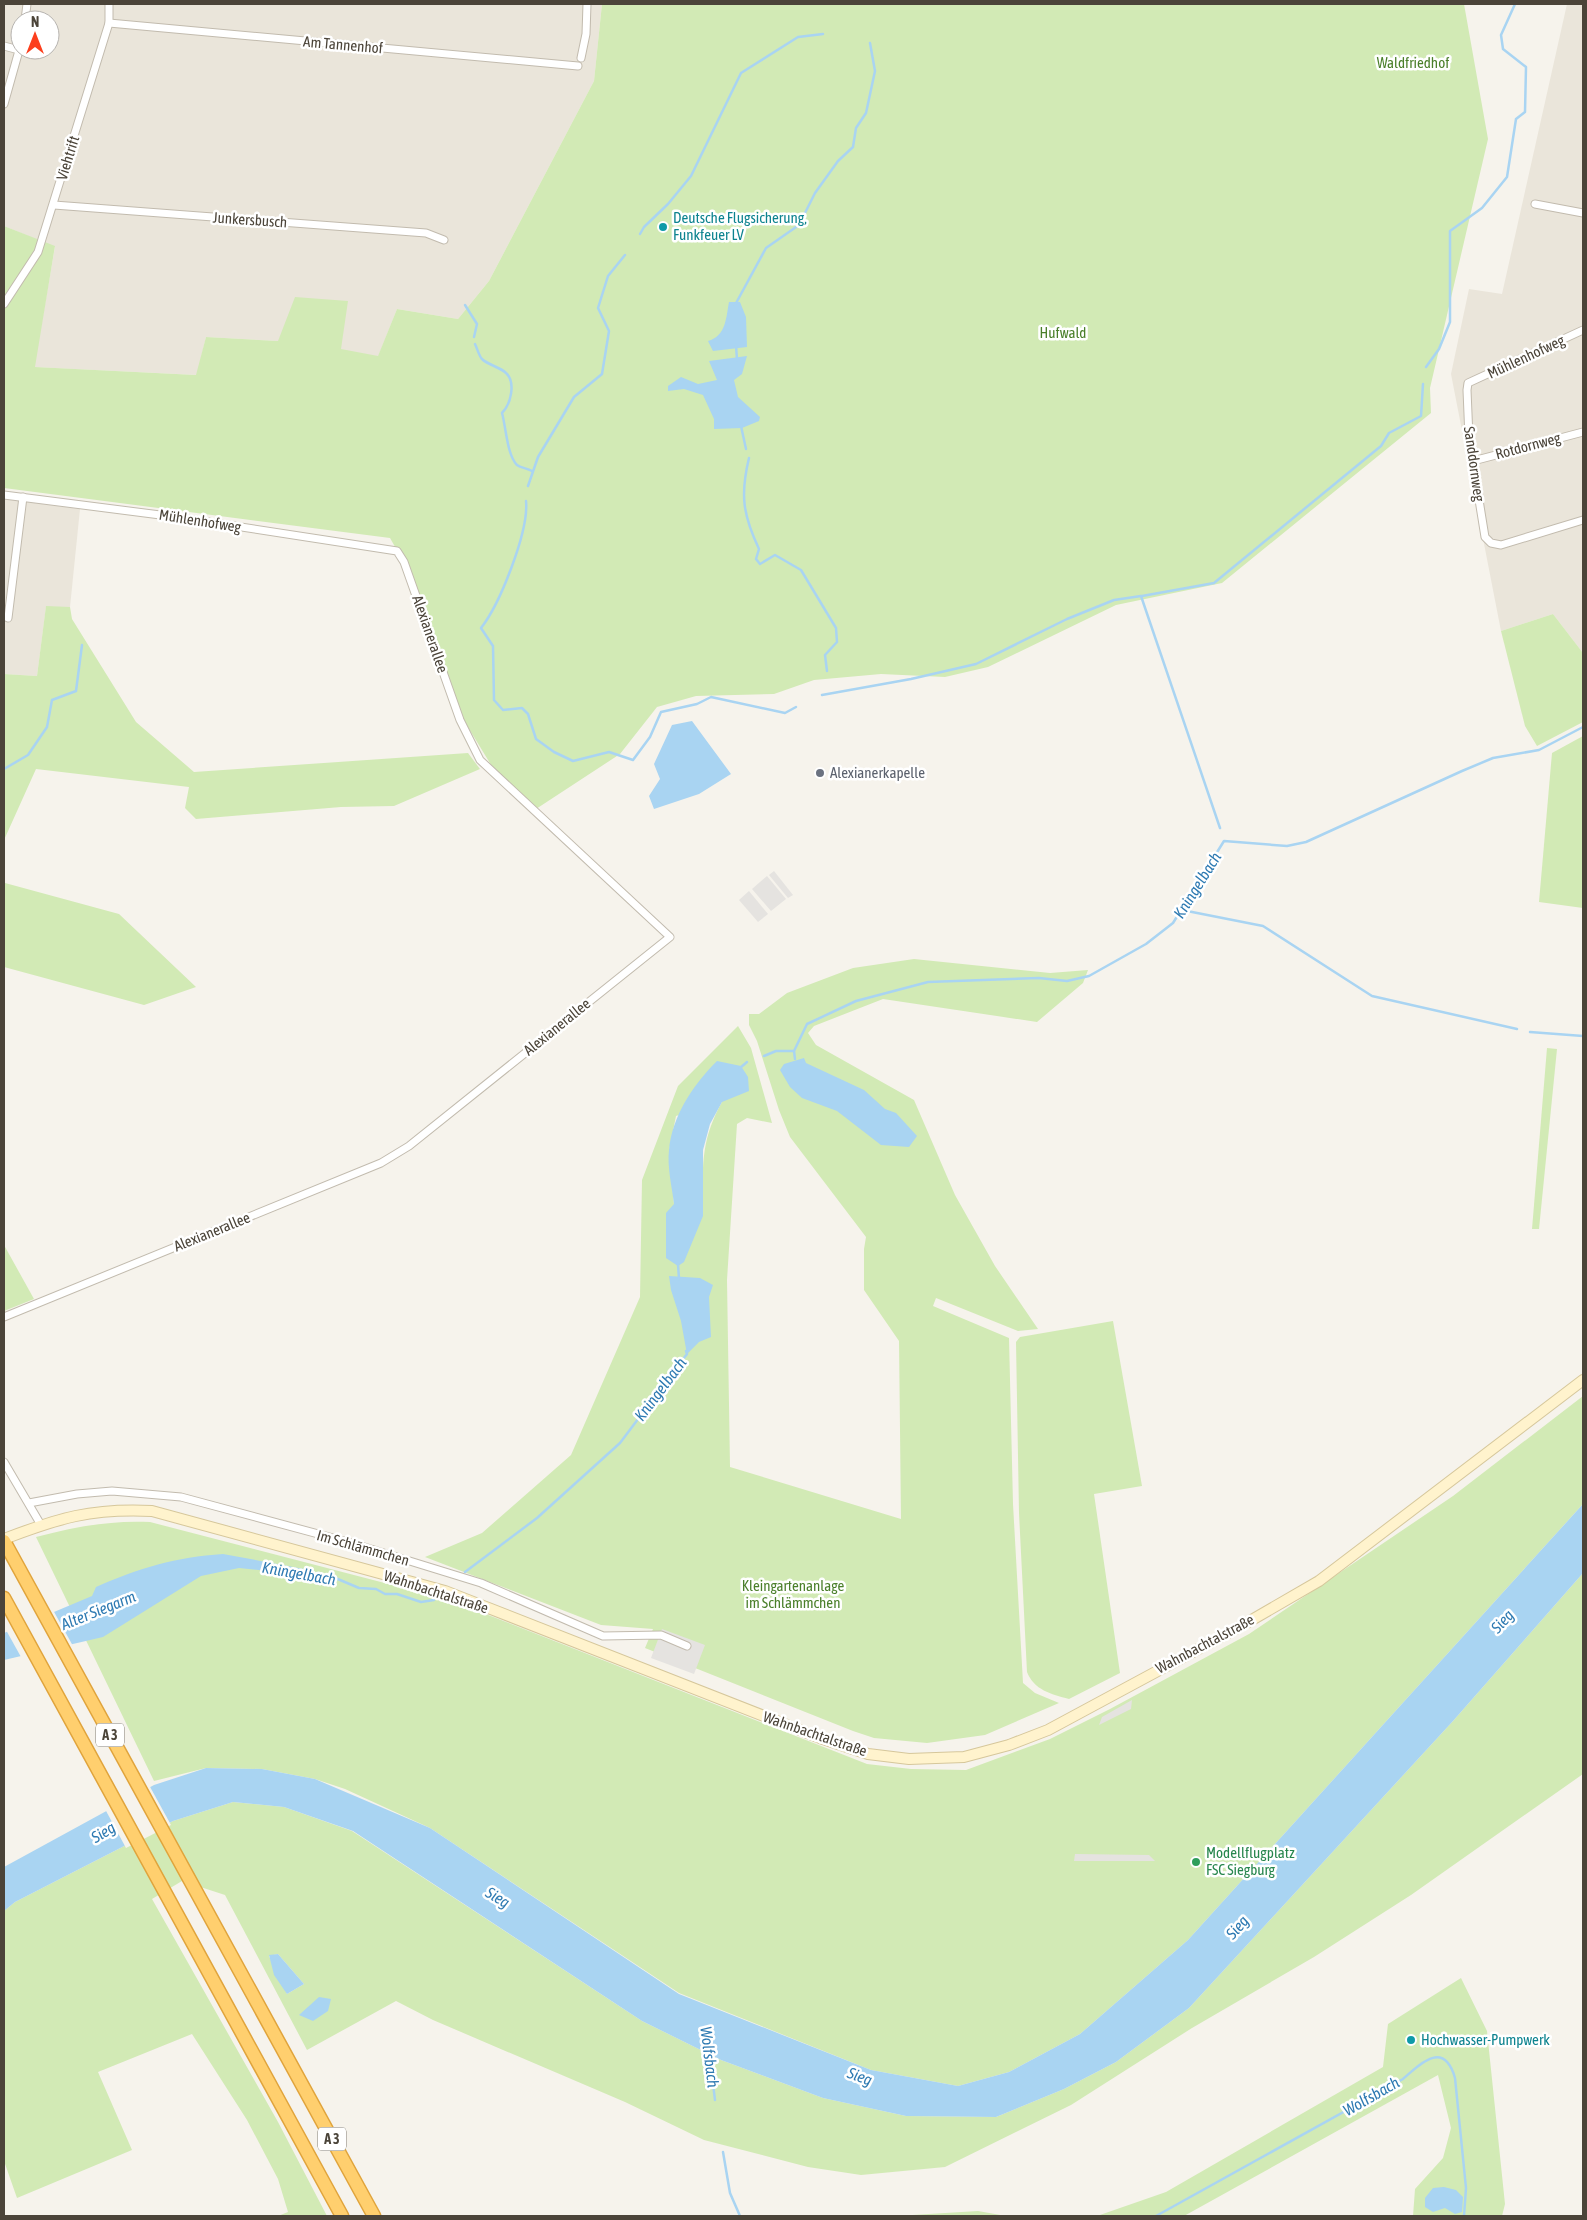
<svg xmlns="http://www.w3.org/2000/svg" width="1587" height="2220" font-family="'Asap Condensed',sans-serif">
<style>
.residential{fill:#eae5da;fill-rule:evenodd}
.green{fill:#d2eab5;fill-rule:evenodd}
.parking{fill:#e5e3e0}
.water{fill:#a9d4f2}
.pier{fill:#f6f3ec}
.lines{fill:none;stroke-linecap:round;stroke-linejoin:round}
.stream{stroke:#a9d4f2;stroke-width:2.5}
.street-casing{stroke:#c2bbae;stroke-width:9}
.secondary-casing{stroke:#d6c79b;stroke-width:12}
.highway-casing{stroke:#e0a43c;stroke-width:15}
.street{stroke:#fff;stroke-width:7}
.secondary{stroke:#fff3cd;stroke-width:10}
.highway{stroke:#ffcf6e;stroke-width:12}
.culture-dot{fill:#0f9aa8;stroke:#fff;stroke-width:2}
.worship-dot{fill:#6b7280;stroke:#fff;stroke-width:2}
.leisure-dot{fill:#2e9e5b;stroke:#fff;stroke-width:2}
.labels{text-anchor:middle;stroke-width:5;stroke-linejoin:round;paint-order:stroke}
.shield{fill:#fff;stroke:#817c74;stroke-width:1}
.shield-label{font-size:14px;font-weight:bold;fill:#4b4439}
.street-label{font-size:15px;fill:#4b4439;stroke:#fff}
.park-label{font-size:15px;fill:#4a7f2a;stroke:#fff}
.culture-label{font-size:15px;fill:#0d838f;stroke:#fff;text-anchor:start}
.worship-label{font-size:15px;fill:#5b616d;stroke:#fff;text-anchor:start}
.leisure-label{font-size:15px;fill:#27864d;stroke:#fff;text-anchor:start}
.water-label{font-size:16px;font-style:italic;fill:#2e7ab2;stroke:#fff}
</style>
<rect width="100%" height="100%" fill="#f6f3ec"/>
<!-- residential -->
<g class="residential">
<path d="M4,4H602L594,81L489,281L458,319L397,309L378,357L278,341L206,337L197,375L34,367L55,247L4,226ZM20,20H50V50H20Z"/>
<path d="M1567,4H1583V653L1553,614L1501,631L1451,374L1469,289L1502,294Z"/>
<path d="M4,499L80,509L70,607H46L37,676L4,674Z"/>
</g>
<!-- green -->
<g class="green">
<path d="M602,4H1464L1488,139L1430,388L1431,413L1222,583L1116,605L988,667L945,677L881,674L814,680L774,694L696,696L657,707L620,754L536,809L496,773L463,719L406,566L390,538L4,488V226L55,246L35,367L196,375L206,337L278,341L295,297L348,301L341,349L378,356L397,309L458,319L489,281L594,81Z"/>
<path d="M46,606L70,607L72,619L136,722L194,772L468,753L480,769L394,806L341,807L196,819L185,808L189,787L36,769L4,840V674L37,676Z"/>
<path d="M1553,614L1583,653V722L1537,746L1525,726L1501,631Z"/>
<path d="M1583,736V908L1539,902L1552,753Z"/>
<path d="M4,877L5,883L119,914L196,987L144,1005L4,967Z"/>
<path d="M914,959L1050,973L1088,970L1083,983L1037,1022L883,999L814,1026L808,1033L816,1045L914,1100L955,1195L995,1266L1038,1329L1018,1331L936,1298L933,1306L1009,1338L1013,1504L1023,1683L1035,1693L1059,1703L985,1735L927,1743L874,1738L853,1731L645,1648L653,1629L601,1625L425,1557L482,1533L571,1455L640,1297L642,1180L678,1086L738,1026L751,1048L772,1123L747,1118L737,1124L727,1280L730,1467L901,1519L899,1341L864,1290V1249L866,1237L790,1137L779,1110L757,1041L749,1025V1014H759L787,993L853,968ZM722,1102C699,1143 703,1171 703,1216L674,1204L669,1151L676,1116Z"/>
<path d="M1547,1048L1557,1049L1539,1229H1532Z"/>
<path d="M4,1245L34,1299L4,1311V1244Z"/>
<path d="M1113,1321L1142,1486L1094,1494L1120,1673L1069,1699C1051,1694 1034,1690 1027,1672L1019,1513L1016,1342L1020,1337Z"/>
<path d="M1583,1396V1504L1188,1940L1080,2034L1009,2072L958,2086L871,2070L679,1993L430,1828L345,1789L315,1779L262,1769L206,1768L154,1781L36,1537C75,1527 110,1520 150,1522L450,1600L867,1764L911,1769L966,1770L1050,1739L1110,1709L1249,1634L1453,1496Z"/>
<path d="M1583,1573V1774L1411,1895L1314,1957L1192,2028L1071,2105L945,2167L861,2175L808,2167L704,2140L625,2102L433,2020L396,2001L307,2050L225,1895L182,1881L152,1899L278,2122L327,2216H278L288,2212L278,2179L247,2120L192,2034L98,2072L132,2150L17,2198L4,2161V1911L15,1902L173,1821L233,1802L284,1807L352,1831L642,2021L721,2060L823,2098L906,2116L996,2117L1064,2089L1116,2062L1189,2008L1453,1721ZM278,1954L304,1984L287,1994L269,1956Z"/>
<path d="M1461,1978L1487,2031L1505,2204L1502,2216H1413L1415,2189L1443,2158L1451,2128L1438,2075L1184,2216H1097L1166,2192L1383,2067L1388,2024Z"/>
<path d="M978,2211L1006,2216H896Z"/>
</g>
<!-- parking -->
<g class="parking">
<path d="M774,871L793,895L788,898L769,875Z"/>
<path d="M767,876L786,899L771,911L752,889Z"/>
<path d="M749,891L768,914L758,922L739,900Z"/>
<path d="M662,1629L705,1645L694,1674L651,1658Z"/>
<path d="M1132,1700L1131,1709L1099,1725L1102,1717Z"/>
<path d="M1075,1854L1149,1855L1155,1861H1074Z"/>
</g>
<!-- water -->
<g class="water">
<path d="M729,302H740L746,317L747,347L713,351L708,341C726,336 726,318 729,302Z"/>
<path d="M747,356L742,374L734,380L738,397L760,417L759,421L742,428L714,429V419L703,395L684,389L668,391V386L681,377L698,384L717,380L709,361Z"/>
<path d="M692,721L731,774L699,794L654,809L649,796L660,779L654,764L672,725Z"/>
<path d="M804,1058L806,1063L864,1090L885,1109L896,1113L917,1136L909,1147L881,1145L837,1111L802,1098L790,1087L780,1070L784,1064Z"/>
<path d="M717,1061L741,1066L748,1077L749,1091L722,1102L710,1124L703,1150V1216L684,1262L678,1266L666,1258V1213L674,1204C672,1187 667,1167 669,1150C672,1116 693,1085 717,1061Z"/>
<path d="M669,1276L700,1278L713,1285L709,1297L711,1337L699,1342L687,1354L681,1321L671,1290Z"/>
<path d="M1583,1504V1573L1453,1721L1189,2008L1116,2062L1064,2089L996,2117L906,2116L823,2098L721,2060L642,2021L353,1831L284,1807L233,1802L173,1821L15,1902L4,1911V1867L154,1785L206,1768L262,1769L315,1779L430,1828L679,1994L871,2070L958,2086L1009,2072L1080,2034L1188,1940Z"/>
<path d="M223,1554L304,1569L312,1574L305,1575L239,1568L201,1576L103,1637L4,1660V1633L92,1596L96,1587C139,1568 176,1557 223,1554Z"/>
<path d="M278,1954L304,1984L287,1994L274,1975L269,1955Z"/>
<path d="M319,1997L331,1999L328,2011L313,2021L299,2015Z"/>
<path d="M1444,2187L1456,2190L1463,2197L1462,2212L1455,2214L1445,2208L1433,2212L1425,2207V2198L1433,2188Z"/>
</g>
<!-- pier -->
<g class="pier">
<path d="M53,1610L73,1646L21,1657L6,1630Z"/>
<path d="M149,1785L171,1825L126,1848L105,1809Z"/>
</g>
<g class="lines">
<!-- stream -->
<g class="stream">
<path d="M640,234L644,227L668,204L691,176L741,73L798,37L823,34"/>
<path d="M465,305L477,324L474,337"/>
<path d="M735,305L766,248L799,225L815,193L838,161L853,147L856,128L866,113L875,71L870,43"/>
<path d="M475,344C477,348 479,356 482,359C488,365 500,367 506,373C516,382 511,404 502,413C506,427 507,455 517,465C521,468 527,468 532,471"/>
<path d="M736,345L737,360"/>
<path d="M1426,367L1439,349L1450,322V231L1482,208L1507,177L1516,119L1525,112L1526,67L1503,49L1501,35L1515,4"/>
<path d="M741,426L746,449"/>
<path d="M749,458C740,495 743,515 759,549L756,559L760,564L775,555L801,570L836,628L837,642L825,655L827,671"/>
<path d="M528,486L538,457L574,397L602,374L609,331L598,308L608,276L625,255"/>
<path d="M526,501C529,531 500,604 481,628L493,646L494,700L503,710L522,708L528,714L536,739L554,752L573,761L609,752L633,760L650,737L661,712L697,704L711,697L785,713L796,707"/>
<path d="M1142,596L1214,583L1381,446L1389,433L1421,416L1423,384"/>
<path d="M822,695L911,679L976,664L1067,619L1114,600L1141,596L1220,828"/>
<path d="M4,769L28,755L47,727L52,700L76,691L82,645"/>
<path d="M1182,910L1263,926L1372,996L1517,1029"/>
<path d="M1530,1032L1583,1036"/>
<path d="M794,1051L795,1059"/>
<path d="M764,1056L776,1051H794L807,1024L856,1001L928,982L1039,978L1067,981L1089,976L1146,944L1173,923L1224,841L1287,846L1306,842L1462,771L1493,758L1539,750L1583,727"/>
<path d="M740,1068L747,1062"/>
<path d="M678,1264L679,1279"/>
<path d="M465,1572L537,1518L620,1443L687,1354L686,1351"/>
<path d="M310,1573L333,1577L359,1588L376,1589L385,1594H397L421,1602L434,1600"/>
<path d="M709,2052L715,2100"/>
<path d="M723,2152L730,2193L740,2216"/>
<path d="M1156,2216L1403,2079C1421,2063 1444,2040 1455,2078L1466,2188L1464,2216"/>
</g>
<!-- street casing -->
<g class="street-casing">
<g id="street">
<path d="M25,20L27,4"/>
<path d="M109,23L578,66"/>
<path d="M4,46L19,50"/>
<path d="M581,58L586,34L587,4"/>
<path d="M4,104L20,47"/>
<path d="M1535,204L1583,213"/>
<path d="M54,205L426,233L444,240"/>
<path d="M4,304L38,252L109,23V4"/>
<path d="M1583,330L1468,383L1467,390L1469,438L1485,537L1491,543L1501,545L1583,520"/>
<path d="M1473,461L1583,432"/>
<path d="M4,495L176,517L397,551L404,562L460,720L480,760L670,937L409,1146L381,1163L4,1317"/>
<path d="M8,618L23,497"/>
<path d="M4,1462L41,1525"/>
<path d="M29,1503L77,1494L112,1491L181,1497L348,1542L481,1583L603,1636L661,1635L687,1646"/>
</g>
</g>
<!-- secondary casing -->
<g class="secondary-casing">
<path id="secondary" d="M4,1539C59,1518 91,1508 152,1511L445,1591L820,1738L868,1754L909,1759L936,1758L964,1757L1009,1745L1048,1730L1243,1625L1319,1581L1583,1380"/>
</g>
<!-- highway casing -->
<g class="highway-casing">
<g id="highway">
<path d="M4,1541L374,2216"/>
<path d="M4,1598L342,2216"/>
</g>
</g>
<!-- street -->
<use href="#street" class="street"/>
<!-- secondary -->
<use href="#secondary" class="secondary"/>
<!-- highway -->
<use href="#highway" class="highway"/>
</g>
<!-- markers -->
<g class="culture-dot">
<circle cx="663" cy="227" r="5"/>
<circle cx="1411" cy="2040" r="5"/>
</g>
<circle class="worship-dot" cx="820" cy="773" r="5"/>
<circle class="leisure-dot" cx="1196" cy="1862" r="5"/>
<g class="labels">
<!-- shield labels -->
<g class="shield">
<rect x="96" y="1723.5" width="28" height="23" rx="4"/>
<rect x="318" y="2127.5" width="28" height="23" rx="4"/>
</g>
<g class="shield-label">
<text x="110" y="1740">A 3</text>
<text x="332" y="2144">A 3</text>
</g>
<!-- street labels -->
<g class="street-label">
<text transform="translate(343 45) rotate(5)" y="5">Am Tannenhof</text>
<text transform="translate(68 158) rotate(-73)" y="5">Viehtrift</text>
<text transform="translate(250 220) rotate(4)" y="5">Junkersbusch</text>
<text transform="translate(1526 357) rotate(-25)" y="5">Mühlenhofweg</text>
<text transform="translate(1528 446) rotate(-15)" y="5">Rotdornweg</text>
<text transform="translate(1474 464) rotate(82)" y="5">Sanddornweg</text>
<text transform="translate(200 521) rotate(9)" y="5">Mühlenhofweg</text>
<text transform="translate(430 634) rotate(71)" y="5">Alexianerallee</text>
<text transform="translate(557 1027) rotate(-39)" y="5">Alexianerallee</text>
<text transform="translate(212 1232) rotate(-22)" y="5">Alexianerallee</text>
<text transform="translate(363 1548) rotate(16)" y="5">Im Schlämmchen</text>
<text transform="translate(436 1592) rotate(18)" y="5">Wahnbachtalstraße</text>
<text transform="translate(1205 1644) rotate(-28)" y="5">Wahnbachtalstraße</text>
<text transform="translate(815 1734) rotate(19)" y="5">Wahnbachtalstraße</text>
</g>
<!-- park labels -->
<g class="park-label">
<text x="1413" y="68">Waldfriedhof</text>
<text x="1063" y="338">Hufwald</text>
<text x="793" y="1591">Kleingartenanlage<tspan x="793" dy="17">im Schlämmchen</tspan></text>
</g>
<!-- culture labels -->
<g class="culture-label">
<text x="673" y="223">Deutsche Flugsicherung,<tspan x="673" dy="17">Funkfeuer LV</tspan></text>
<text x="1421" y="2045">Hochwasser-Pumpwerk</text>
</g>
<!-- worship labels -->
<g class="worship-label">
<text x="830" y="778">Alexianerkapelle</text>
</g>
<!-- leisure labels -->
<g class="leisure-label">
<text x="1206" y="1858">Modellflugplatz<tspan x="1206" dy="17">FSC Siegburg</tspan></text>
</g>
<!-- water labels -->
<g class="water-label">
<text transform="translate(1197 885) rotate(-58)" y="6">Kningelbach</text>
<text transform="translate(660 1389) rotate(-53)" y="6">Kningelbach</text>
<text transform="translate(299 1573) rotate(10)" y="6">Kningelbach</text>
<text transform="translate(98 1610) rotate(-22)" y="6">Alter Siegarm</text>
<text transform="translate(1502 1621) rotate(-47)" y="6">Sieg</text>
<text transform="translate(103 1832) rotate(-31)" y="6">Sieg</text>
<text transform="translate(498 1897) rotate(31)" y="6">Sieg</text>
<text transform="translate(1237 1927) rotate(-49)" y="6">Sieg</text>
<text transform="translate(710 2057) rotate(83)" y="6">Wolfsbach</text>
<text transform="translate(860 2076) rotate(21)" y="6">Sieg</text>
<text transform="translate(1371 2096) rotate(-30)" y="6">Wolfsbach</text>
</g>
</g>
<!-- border -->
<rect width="1587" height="2220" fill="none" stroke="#4b4439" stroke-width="10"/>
<!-- north arrow -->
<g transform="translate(35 35)"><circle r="24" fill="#ffffff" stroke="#b7b4b0"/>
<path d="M0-4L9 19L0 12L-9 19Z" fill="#fc3f1d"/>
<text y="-8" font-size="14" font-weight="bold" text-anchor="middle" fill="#4b4439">N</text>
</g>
</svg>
